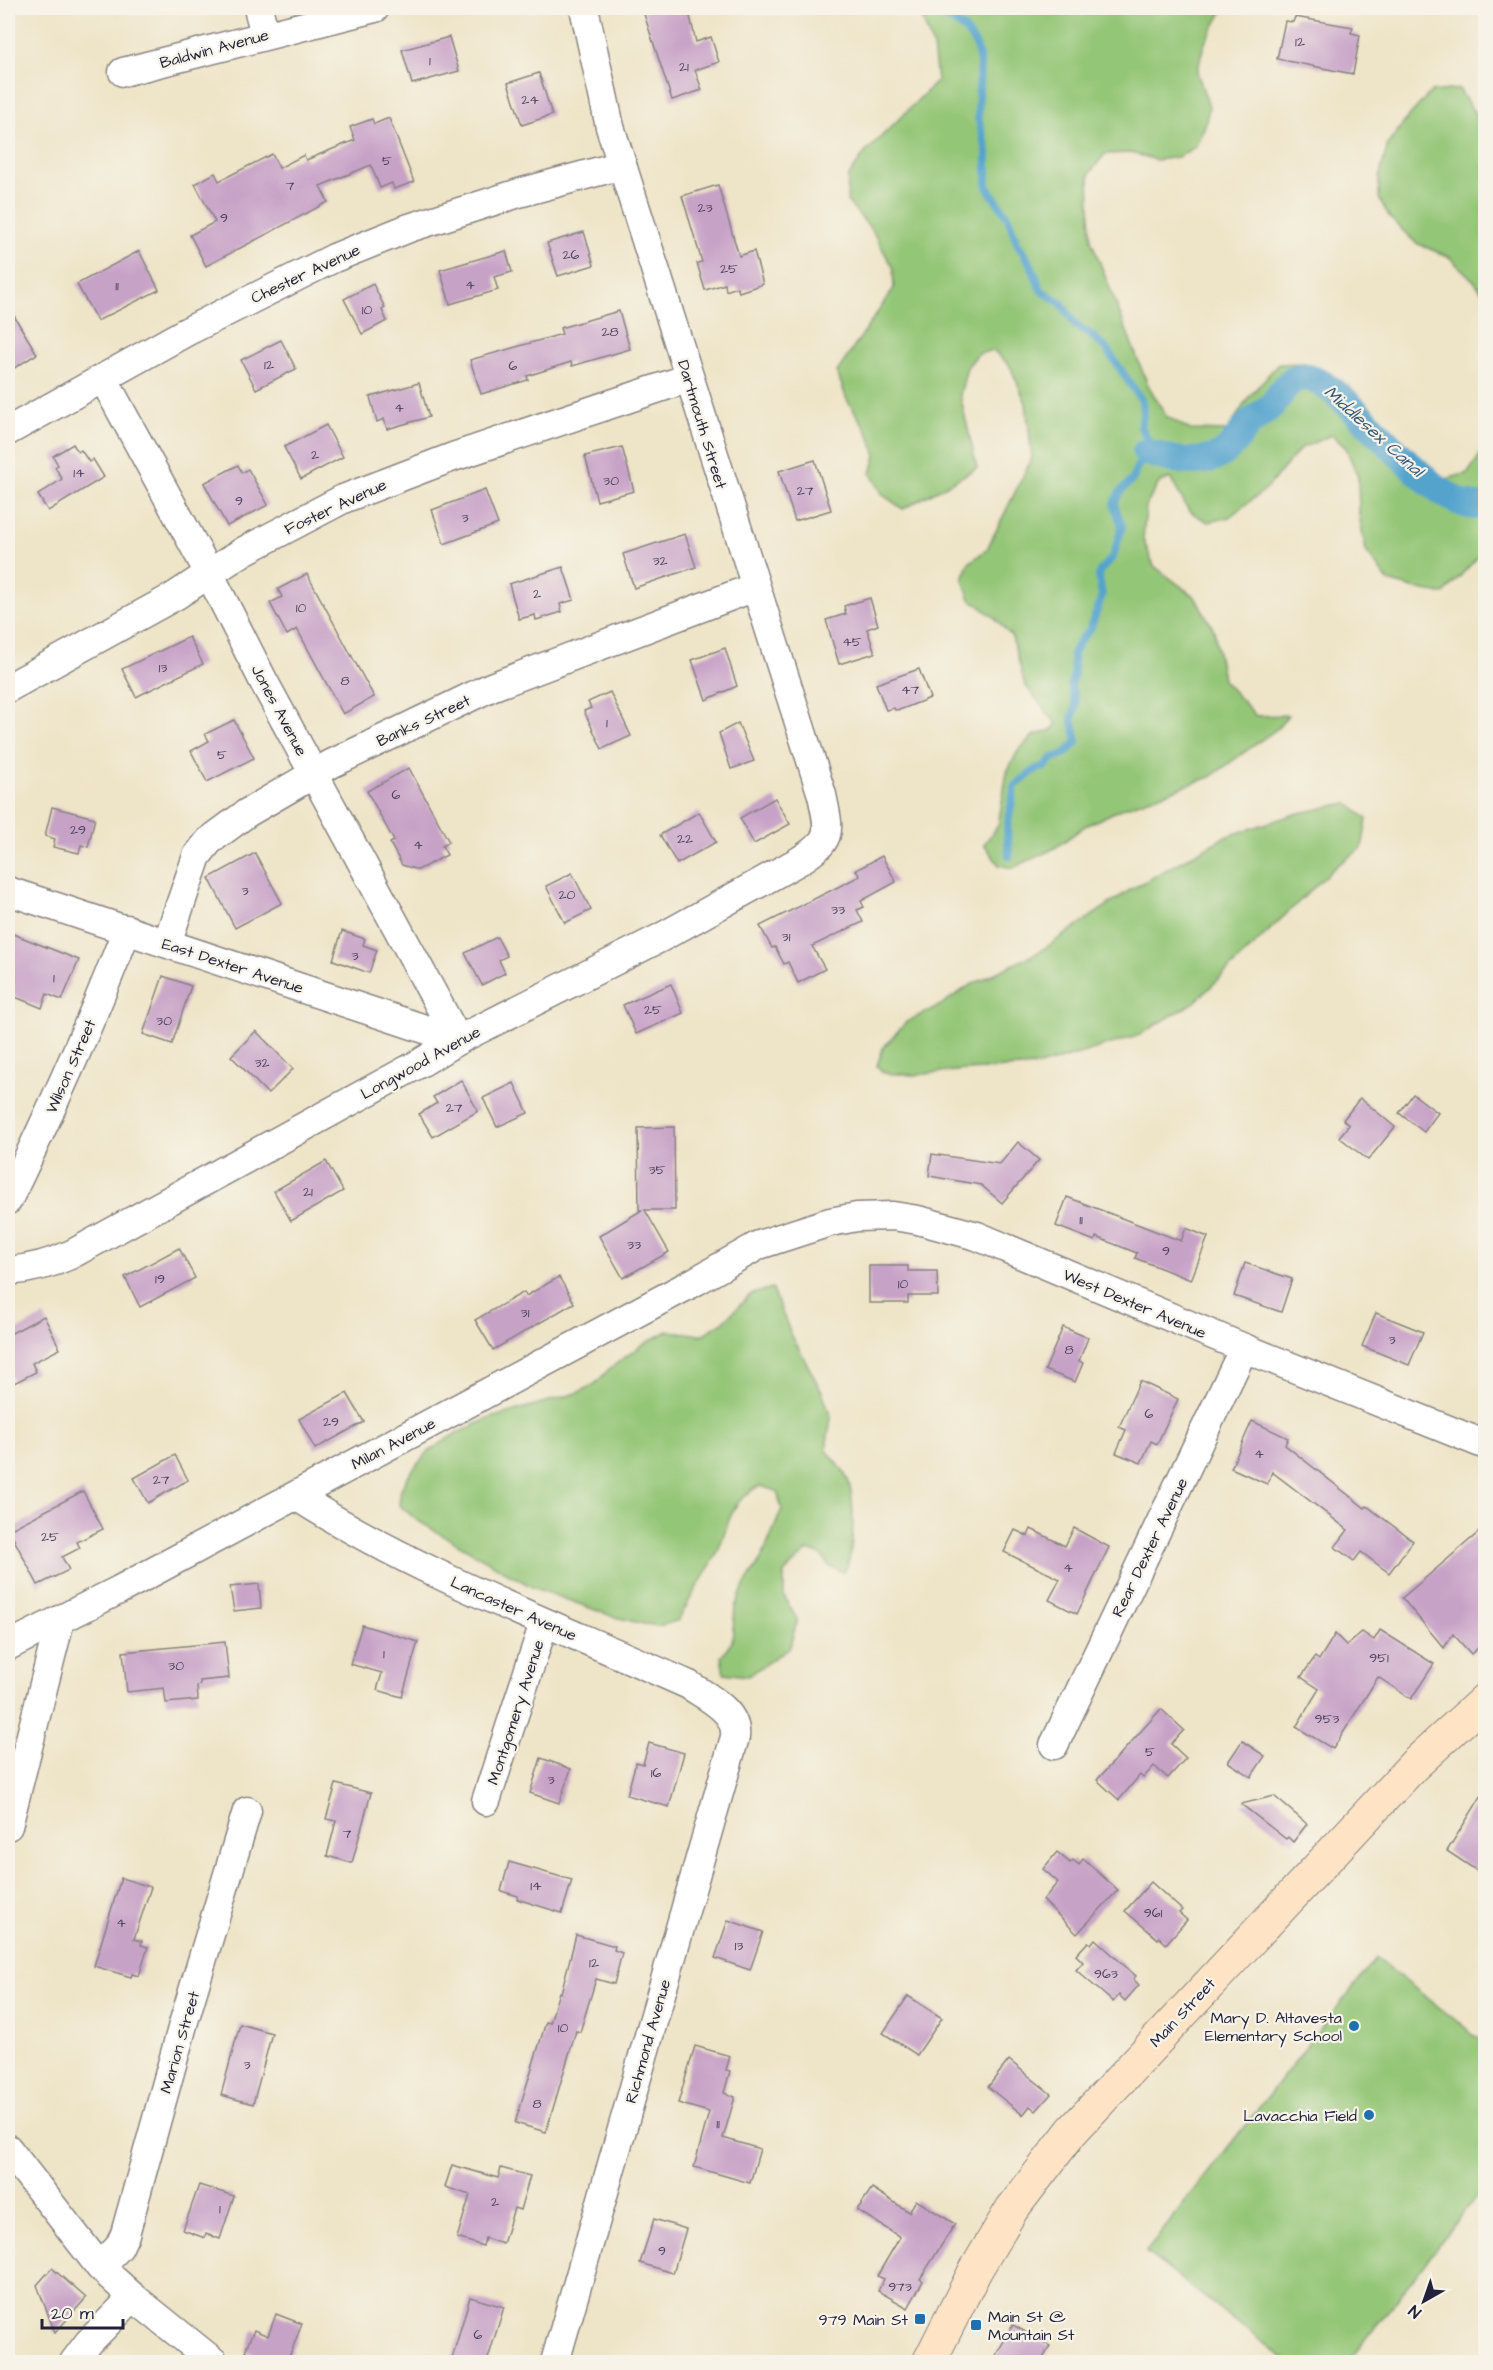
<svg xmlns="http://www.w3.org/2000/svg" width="1493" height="2370" font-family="'Architects Daughter',sans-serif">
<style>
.green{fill:#94c677;stroke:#5b7459;stroke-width:1.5}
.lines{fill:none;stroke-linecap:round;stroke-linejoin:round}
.stream{stroke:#52a3cd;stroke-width:8}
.canal{stroke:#52a3cd;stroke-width:28}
.building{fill:#c7a2c7}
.street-casing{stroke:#888381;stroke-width:31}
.secondary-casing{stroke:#888381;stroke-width:35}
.street{stroke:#fff;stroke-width:28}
.secondary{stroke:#fee4c5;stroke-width:33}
.poi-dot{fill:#1f6fb2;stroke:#f7f3e8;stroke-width:2}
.labels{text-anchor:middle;stroke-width:4.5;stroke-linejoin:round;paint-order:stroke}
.number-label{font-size:14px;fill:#4b425e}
.street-label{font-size:16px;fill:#22223b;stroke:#f7f3e8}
.poi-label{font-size:16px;fill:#22223b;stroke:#f7f3e8;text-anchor:end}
.water-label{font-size:18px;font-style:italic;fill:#355675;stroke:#f7f3e8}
</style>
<rect width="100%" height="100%" fill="#f7f3e8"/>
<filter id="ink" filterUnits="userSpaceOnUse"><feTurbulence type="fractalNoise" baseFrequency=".0167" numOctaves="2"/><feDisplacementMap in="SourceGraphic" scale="12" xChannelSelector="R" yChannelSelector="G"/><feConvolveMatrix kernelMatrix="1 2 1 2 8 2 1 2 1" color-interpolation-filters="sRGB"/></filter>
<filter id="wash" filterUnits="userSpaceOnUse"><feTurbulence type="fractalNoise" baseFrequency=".008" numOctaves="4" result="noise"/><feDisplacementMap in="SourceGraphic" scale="24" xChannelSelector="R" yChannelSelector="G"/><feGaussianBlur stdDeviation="1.35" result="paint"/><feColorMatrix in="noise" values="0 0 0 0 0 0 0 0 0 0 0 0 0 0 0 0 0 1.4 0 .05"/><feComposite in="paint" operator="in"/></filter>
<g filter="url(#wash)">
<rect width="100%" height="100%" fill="#eee4c7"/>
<!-- green -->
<g class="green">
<path d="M918,8H1222V12L1204,44L1197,72L1209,107L1205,126L1195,147L1178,157L1156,160L1131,153L1105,154L1089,174L1091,240L1147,383L1166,416L1190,430L1227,431L1249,397L1278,364L1305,363L1330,373L1354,391L1425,467L1446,479L1468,473L1485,448V549L1444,594L1424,591L1388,581L1366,551L1359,515L1358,477L1346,448L1332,435L1301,448L1266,489L1229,517L1208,522L1189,511L1170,478L1159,483L1146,506L1143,539L1154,566L1195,597L1214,630L1223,680L1256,716L1288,715L1278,728L1210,777L1123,808L1085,826L1055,848L1013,868L999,865L984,844L998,826L1007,772L1018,751L1033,736L1051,730L1057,724L1025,685L1012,637L994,617L970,599L963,580L968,564L987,549L1032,458L1026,403L1010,366L993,350L978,354L967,367L960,395L977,468L903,509L883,495L871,474L876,455L868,432L847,400L837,372L894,288L893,268L872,230L847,201L848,177L864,154L937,81L933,46Z"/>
<path d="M1459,89L1485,129V296L1474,281L1449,257L1416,243L1390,218L1379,198V178L1388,144L1409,116L1431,92Z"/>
<path d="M1347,803L1367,819L1362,848L1336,866L1195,1002L1137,1036L1039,1066L965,1070L913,1075L884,1073L877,1066L883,1048L906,1022L939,1006L969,986L1039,952L1130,890L1225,837L1295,814Z"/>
<path d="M772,1288L791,1334L822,1392L831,1417L826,1449C833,1459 844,1469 848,1480C855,1501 855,1554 844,1572L829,1566L821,1555L808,1550L784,1573V1596L797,1620L790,1647L748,1676L724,1673L721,1657L732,1642L735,1607L745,1584L761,1560L782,1509L777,1491L760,1486C725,1502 730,1530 714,1559C702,1580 689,1598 679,1620L658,1626L639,1623L612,1616L532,1587L418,1521L399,1505L401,1489L411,1472L427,1453L450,1437L487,1419L577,1393L595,1384L609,1369L642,1345L668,1331L702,1335L723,1322L750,1295Z"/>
<path d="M1376,1958L1485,2043V2186L1348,2362H1288L1146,2252Z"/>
</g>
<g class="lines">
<!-- stream -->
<path class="stream" d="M915,8L952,20L966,31L976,45L980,62L978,117L987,151V187L1008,217L1017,243L1031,265L1041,290L1062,304L1076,326L1086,331L1106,348L1142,401L1143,414L1141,427L1147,438L1148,445L1145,457L1137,467L1133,479L1120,492L1114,504L1122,526L1113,557L1100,571L1099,577L1102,595L1090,630L1080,640L1073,654L1074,674L1071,685L1076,706L1072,718L1077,741L1066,753L1051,759L1045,767L1036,769L1015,786L1007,828L1009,856"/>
<!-- canal -->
<path class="canal" d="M1146,452C1168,459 1190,465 1213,458C1229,454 1239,435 1249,424C1257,416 1267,411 1274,403C1284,390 1291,371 1312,379C1360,397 1437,519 1486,505"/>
</g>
<g id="blocks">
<!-- building -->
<g class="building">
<path d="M642,8H688L696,42L711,37L719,62L695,70L702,90L672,100Z"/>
<path d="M1295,17L1353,27L1351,33L1360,35L1353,74L1277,59L1285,21L1293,22Z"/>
<path d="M449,37L459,71L412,84L402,50Z"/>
<path d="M539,73L552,115L522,125L508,83Z"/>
<path d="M389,118L414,182L394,189L392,183L380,188L371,165L320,186L328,202L206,266L190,235L215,222L195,184L215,173L219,181L272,154L279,168L304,155L306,160L355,140L350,127L372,119L374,124Z"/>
<path d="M718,185L739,256L754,251L763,284L739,292L737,287L726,291L725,284L705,290L697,263L702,262L682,196Z"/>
<path d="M584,232L594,265L558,276L547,243Z"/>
<path d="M139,251L159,290L97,321L77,284Z"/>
<path d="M506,251L512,272L494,277L498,290L450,304L440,270Z"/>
<path d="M373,284L385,308L382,310L387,321L362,334L344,299Z"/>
<path d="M8,306L37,354L8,372Z"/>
<path d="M619,311L630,349L572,366L571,362L527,376L528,380L481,394L470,360L562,334L560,328Z"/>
<path d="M281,340L296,369L256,389L241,360Z"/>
<path d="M419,383L429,417L387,429L384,419L377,422L370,397Z"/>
<path d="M326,425L343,457L301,479L284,447Z"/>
<path d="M73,444L78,452L81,450L89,462L93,459L104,477L48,511L38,495L62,479L55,467L58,465L53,456Z"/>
<path d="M622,447L634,491L597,501L585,456Z"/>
<path d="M815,460L831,510L795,521L779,471Z"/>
<path d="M238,465L242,473L248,469L268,505L227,526L204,483Z"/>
<path d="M485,490L498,524L444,544L432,510Z"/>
<path d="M685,534L696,567L634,588L623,554Z"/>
<path d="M563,567L574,600L560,604L562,612L536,620L535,615L519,619L509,584Z"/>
<path d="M307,574L374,697L343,714L297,629L287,635L270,603L282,597L278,589Z"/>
<path d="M870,598L878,625L867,629L875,653L839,664L826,620L846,614L844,606Z"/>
<path d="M189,637L203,664L136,697L122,669Z"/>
<path d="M725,648L737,686L706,700L692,660Z"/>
<path d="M919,669L930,698L902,709L895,710L894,708L886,710L876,684Z"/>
<path d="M610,692L631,736L602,749L584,711L591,708L588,702Z"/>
<path d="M234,720L254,758L207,782L191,751L209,741L205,734Z"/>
<path d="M738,723L754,761L731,769L719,733Z"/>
<path d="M409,768L449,842L442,846L447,855L418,870L402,865L390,843L394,841L367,791Z"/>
<path d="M775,798L790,824L754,844L740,818Z"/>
<path d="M52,807L95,818L88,847L81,845L79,853L53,847L55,839L45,836Z"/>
<path d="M699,812L716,842L677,864L660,835Z"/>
<path d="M255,853L282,903L235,928L209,878Z"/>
<path d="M882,856L896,882L861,901L864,907L857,910L863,922L812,946L825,969L798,983L788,962L784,964L775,947L772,948L760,926L860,876L856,870Z"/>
<path d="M572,873L591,910L565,923L546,886Z"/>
<path d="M342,931L365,939L363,945L377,950L369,973L333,960Z"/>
<path d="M8,932L79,960L62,1000L47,994L42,1008L8,994Z"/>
<path d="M497,937L507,956L499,960L505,973L482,985L465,953Z"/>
<path d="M163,976L191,986L172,1044L143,1034Z"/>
<path d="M671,984L683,1013L636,1034L623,1005Z"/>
<path d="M256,1031L293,1069L268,1094L231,1056Z"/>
<path d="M461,1080L478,1111L433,1137L419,1114L437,1103L433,1097Z"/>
<path d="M514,1083L528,1113L497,1127L483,1098Z"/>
<path d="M1413,1094L1438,1113L1424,1132L1399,1113Z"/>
<path d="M1360,1098L1395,1127L1368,1160L1339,1137L1349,1125L1343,1120Z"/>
<path d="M674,1127L675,1210H645L669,1252L623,1278L599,1236L642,1210H639L638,1128Z"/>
<path d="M1018,1142L1039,1160L1002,1203L981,1185L929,1176L932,1154L1000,1164Z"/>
<path d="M326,1161L343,1191L291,1221L274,1191Z"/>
<path d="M1067,1197L1181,1241L1186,1228L1208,1237L1191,1280L1135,1258L1137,1253L1096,1237L1095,1241L1056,1226Z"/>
<path d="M179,1248L195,1278L140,1307L125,1277Z"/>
<path d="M1245,1263L1292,1279L1281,1312L1234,1296Z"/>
<path d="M869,1266H908V1271H937L938,1296H908V1303H869Z"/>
<path d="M559,1277L574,1303L493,1350L475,1320L524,1292L526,1296Z"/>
<path d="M1376,1313L1423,1332L1409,1365L1362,1346Z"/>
<path d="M44,1316L60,1349L32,1363L36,1372L14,1383L8,1370V1335Z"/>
<path d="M1063,1327L1088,1338L1079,1361L1083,1363L1075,1382L1045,1370Z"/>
<path d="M1140,1381L1178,1399L1157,1444L1151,1441L1141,1463L1116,1453L1126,1430L1119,1427Z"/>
<path d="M347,1393L364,1422L315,1449L299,1419Z"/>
<path d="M1252,1421L1288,1438L1285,1445L1365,1508L1367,1506L1413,1541L1389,1573L1361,1552L1354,1561L1335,1547L1348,1530L1272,1472L1267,1484L1231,1468Z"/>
<path d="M175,1455L188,1480L148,1503L134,1478Z"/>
<path d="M83,1491L103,1529L77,1542L80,1548L62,1557L69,1570L38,1585L9,1530Z"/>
<path d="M1485,1527V1642L1471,1654L1453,1634L1444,1648L1402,1598Z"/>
<path d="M1074,1528L1109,1547L1077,1614L1049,1600L1060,1579L1004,1552L1015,1530L1028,1536L1031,1529L1065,1546Z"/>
<path d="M259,1584L261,1608L234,1611L230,1587Z"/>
<path d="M362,1625L418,1642L402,1697L377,1690L382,1673L350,1664Z"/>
<path d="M1380,1630L1434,1664L1411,1699L1378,1677L1333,1749L1296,1727L1319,1689L1301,1677L1315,1657L1319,1660L1335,1634L1346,1645L1362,1632L1374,1640Z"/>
<path d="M225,1642L229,1678L200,1681V1685L197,1686L198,1700L166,1703L164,1688L127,1692L123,1652Z"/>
<path d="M1161,1709L1184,1730L1171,1744L1186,1758L1168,1778L1154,1766L1143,1778L1140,1775L1119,1800L1097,1780Z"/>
<path d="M1242,1741L1265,1756L1251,1777L1228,1762Z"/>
<path d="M649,1743L684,1753L669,1807L627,1795L636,1762L643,1764Z"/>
<path d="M541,1758L571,1769L559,1803L530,1793Z"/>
<path d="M336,1784L371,1793L352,1863L327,1856L336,1821L326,1819Z"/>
<path d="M1485,1790V1876L1447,1851Z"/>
<path d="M1274,1796L1307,1824L1293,1842L1288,1837L1286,1839L1241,1804Z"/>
<path d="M1057,1852L1070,1863L1073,1860L1079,1865L1083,1859L1118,1890L1077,1934L1043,1900L1058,1882L1043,1869Z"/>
<path d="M509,1862L572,1880L562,1913L517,1899L518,1896L501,1891Z"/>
<path d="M121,1878L151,1887L134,1939L142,1941L141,1945L148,1947L139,1976L132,1974L131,1977L94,1966Z"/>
<path d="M1151,1882L1182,1910L1179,1913L1187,1920L1166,1944L1159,1937L1158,1939L1125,1911Z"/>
<path d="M728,1920L763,1932L750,1970L715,1958Z"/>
<path d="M576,1935L615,1946L614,1950L622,1953L614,1984L596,1979L580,2032L576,2031L546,2132L515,2123L546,2022L550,2023L559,1992L561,1993Z"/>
<path d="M1095,1939L1136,1976L1133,1979L1139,1985L1125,2001L1119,1995L1113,2002L1076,1970L1083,1962L1076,1955L1088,1942L1091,1944Z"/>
<path d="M908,1996L942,2018L917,2055L883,2033Z"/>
<path d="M240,2024L272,2033L253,2104L221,2095Z"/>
<path d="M695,2046L730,2056L726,2070L730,2071L724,2093L735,2097L723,2138L760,2149L750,2183L694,2167L709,2112L678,2103Z"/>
<path d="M1009,2060L1051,2094L1036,2111L1030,2106L1023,2115L988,2087Z"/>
<path d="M452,2165L498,2178L501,2168L530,2176L520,2210L514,2208L503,2244L485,2238L483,2246L457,2238L470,2195L445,2187Z"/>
<path d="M199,2185L234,2196L220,2239L206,2234L205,2238L183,2230Z"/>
<path d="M872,2188L909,2212L916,2200L955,2224L920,2279L923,2281L908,2308L878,2291L884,2279L877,2276L900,2237L857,2210Z"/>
<path d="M654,2219L686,2229L673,2273L640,2263Z"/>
<path d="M52,2268L86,2298L55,2333L37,2285Z"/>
<path d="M470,2297L504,2307L487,2362H451Z"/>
<path d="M276,2314L302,2324L287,2362H274L245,2351L254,2330L268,2336Z"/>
<path d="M1013,2325L1050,2346L1041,2362H992Z"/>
</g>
</g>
</g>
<g filter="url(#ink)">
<use href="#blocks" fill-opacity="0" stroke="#888381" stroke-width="1.5"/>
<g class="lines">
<!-- street casing -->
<g class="street-casing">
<g id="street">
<path d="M258,8L265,34"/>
<path d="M123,72L375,8"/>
<path d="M103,378L209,573L264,682L458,1040"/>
<path d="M8,431L186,332L334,258L409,228L519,193L622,165"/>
<path d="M8,688L175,596L244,551L343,499L453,457L689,378"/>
<path d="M8,891L458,1040"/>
<path d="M167,943L197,856L209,841L247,813L331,764L491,687L755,587"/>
<path d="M8,1200C51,1111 92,1021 127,929"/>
<path d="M8,1271C31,1269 51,1264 72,1254L422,1062L458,1040L662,937L799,861C833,839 830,833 822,795L610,127L584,8"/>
<path d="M296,1496C419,1575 556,1625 689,1685C707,1697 738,1711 735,1737L555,2362"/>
<path d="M8,1646L119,1590L696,1281L759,1245L830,1222L857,1217L893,1216L918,1220L977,1236L1244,1348L1486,1445"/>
<path d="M1054,1745L1244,1348"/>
<path d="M486,1801L544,1623"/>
<path d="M8,1826L60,1621"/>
<path d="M8,2149L100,2267L133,2297L214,2362"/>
<path d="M100,2267L119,2247L125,2234L184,2021L247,1811"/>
<path d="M74,2362L89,2342L133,2297"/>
</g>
</g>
<!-- secondary casing -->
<g class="secondary-casing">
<path id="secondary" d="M929,2362L975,2271L1012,2209L1072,2131L1414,1765L1486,1699"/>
</g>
<!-- street -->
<use href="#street" class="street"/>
<!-- secondary -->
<use href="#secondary" class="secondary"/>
</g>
</g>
<!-- markers -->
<g class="poi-dot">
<circle cx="1354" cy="2026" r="6"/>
<circle cx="1369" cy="2115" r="6"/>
<rect x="914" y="2313" width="12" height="12" rx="3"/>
<rect x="970" y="2319" width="12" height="12" rx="3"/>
</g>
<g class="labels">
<!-- number labels -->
<g class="number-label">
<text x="1300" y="46">12</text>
<text x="430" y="65">1</text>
<text x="684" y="71">21</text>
<text x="530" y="104">24</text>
<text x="387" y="165">5</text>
<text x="290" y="190">7</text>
<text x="705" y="212">23</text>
<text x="224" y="222">9</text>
<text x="571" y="259">26</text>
<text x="729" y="273">25</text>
<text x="470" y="289">4</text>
<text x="117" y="290">11</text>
<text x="367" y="314">10</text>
<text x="610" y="336">28</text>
<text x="269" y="369">12</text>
<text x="513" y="370">6</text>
<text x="399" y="412">4</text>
<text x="315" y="459">2</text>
<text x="79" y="477">14</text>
<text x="611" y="485">30</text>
<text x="805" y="495">27</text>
<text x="239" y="505">9</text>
<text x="465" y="522">3</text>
<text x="660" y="565">32</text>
<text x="537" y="598">2</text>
<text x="301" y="612">10</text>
<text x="852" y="646">45</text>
<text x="163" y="672">13</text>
<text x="345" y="685">8</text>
<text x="910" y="694">47</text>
<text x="607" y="727">1</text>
<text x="222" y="759">5</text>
<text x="396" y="799">6</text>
<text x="78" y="834">29</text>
<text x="685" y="843">22</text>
<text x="418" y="849">4</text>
<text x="245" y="895">3</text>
<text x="567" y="899">20</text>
<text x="838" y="914">33</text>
<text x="786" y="941">31</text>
<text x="355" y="960">3</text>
<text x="54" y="982">1</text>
<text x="653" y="1014">25</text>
<text x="164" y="1025">30</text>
<text x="262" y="1067">32</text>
<text x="454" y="1112">27</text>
<text x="657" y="1174">35</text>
<text x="308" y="1196">21</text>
<text x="1081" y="1224">11</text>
<text x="634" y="1249">33</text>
<text x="1166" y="1255">9</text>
<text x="160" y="1283">19</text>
<text x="903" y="1288">10</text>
<text x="525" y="1317">31</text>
<text x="1392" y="1344">3</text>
<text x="1069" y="1354">8</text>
<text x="1149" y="1418">6</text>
<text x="331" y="1426">29</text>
<text x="1259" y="1458">4</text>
<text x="161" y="1484">27</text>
<text x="50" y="1541">25</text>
<text x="1068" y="1572">4</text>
<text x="384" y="1658">1</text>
<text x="1379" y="1662">951</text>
<text x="176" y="1670">30</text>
<text x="1327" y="1723">953</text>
<text x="1150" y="1756">5</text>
<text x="656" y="1777">16</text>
<text x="551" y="1784">3</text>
<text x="347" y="1838">7</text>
<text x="536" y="1890">14</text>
<text x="1153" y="1917">961</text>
<text x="121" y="1927">4</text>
<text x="739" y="1950">13</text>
<text x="594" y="1967">12</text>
<text x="1106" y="1978">963</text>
<text x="563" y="2032">10</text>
<text x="247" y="2069">3</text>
<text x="537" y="2108">8</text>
<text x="718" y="2128">11</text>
<text x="495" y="2206">2</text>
<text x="220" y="2213">1</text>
<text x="662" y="2255">9</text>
<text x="900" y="2291">973</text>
<text x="478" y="2339">6</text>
</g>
<!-- street labels -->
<g class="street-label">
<text transform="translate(214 48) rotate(-15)" y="6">Baldwin Avenue</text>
<text transform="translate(305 273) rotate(-25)" y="6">Chester Avenue</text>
<text transform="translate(703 424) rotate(73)" y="6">Dartmouth Street</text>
<text transform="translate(335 506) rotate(-25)" y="6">Foster Avenue</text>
<text transform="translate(280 710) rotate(62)" y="6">Jones Avenue</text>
<text transform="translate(423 720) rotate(-25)" y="6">Banks Street</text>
<text transform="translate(233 965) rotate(18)" y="6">East Dexter Avenue</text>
<text transform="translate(420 1062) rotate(-29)" y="6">Longwood Avenue</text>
<text transform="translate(70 1066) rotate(-66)" y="6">Wilson Street</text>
<text transform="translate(1135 1303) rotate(23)" y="6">West Dexter Avenue</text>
<text transform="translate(393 1443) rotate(-28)" y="6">Milan Avenue</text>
<text transform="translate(1149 1547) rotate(-64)" y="6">Rear Dexter Avenue</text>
<text transform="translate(514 1608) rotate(24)" y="6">Lancaster Avenue</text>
<text transform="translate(515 1712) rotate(-72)" y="6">Montgomery Avenue</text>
<text transform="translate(1182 2012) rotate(-47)" y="6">Main Street</text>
<text transform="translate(647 2041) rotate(-74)" y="6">Richmond Avenue</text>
<text transform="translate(179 2042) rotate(-74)" y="6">Marion Street</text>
</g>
<!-- poi labels -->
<g class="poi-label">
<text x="1342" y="2023">Mary D. Altavesta<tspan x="1342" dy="18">Elementary School</tspan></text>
<text x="1357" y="2121">Lavacchia Field</text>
<text x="988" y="2322" text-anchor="start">Main St @<tspan x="988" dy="18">Mountain St</tspan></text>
<text x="908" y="2325">979 Main St</text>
</g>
<!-- water labels -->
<g class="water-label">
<text transform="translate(1374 431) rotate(42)" y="6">Middlesex Canal</text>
</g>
</g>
<!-- margin -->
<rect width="1493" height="2370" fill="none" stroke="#f7f3e8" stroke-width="30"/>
<!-- north arrow -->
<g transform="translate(1424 2301) rotate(220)" stroke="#f7f3e8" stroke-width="4.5" paint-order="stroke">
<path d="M0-4.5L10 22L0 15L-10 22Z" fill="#22223b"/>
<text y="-9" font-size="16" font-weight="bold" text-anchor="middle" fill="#22223b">N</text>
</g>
<!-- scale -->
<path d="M42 2319v9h81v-9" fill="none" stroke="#22223b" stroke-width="3"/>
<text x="51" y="2319" font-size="18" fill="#22223b" stroke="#f7f3e8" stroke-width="4.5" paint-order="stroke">20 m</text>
</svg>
